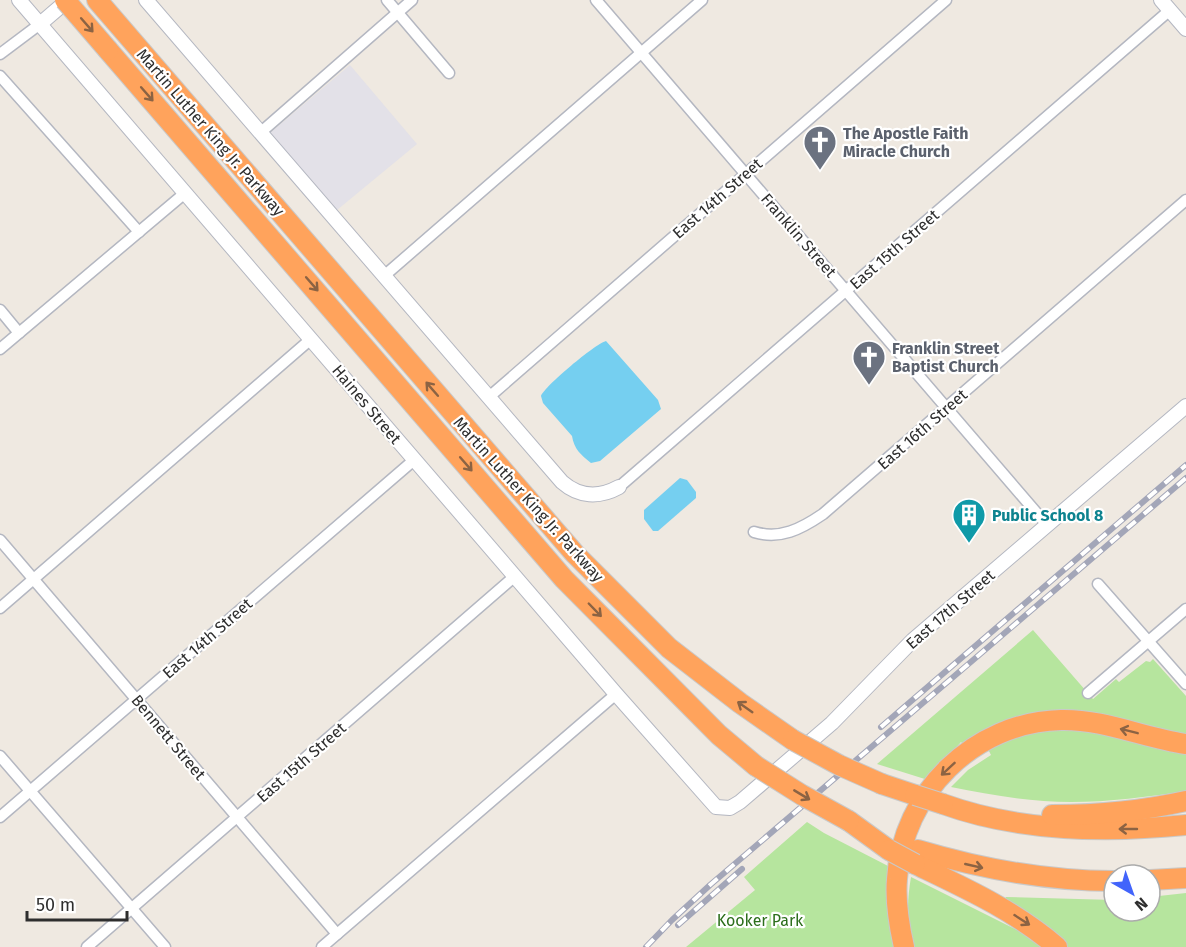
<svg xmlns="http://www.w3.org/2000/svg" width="1186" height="947" font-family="'Fira Sans',sans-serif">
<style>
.industrial{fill:#e3e1e8}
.green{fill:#b6e59e}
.water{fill:#75cff0}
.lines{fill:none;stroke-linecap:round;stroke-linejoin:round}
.minor-casing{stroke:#b4b7c1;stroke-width:13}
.tertiary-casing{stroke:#b4b7c1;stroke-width:16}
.motorway-casing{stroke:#c9c9c9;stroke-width:22}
.minor{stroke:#fff;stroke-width:10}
.tertiary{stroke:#fff;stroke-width:14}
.motorway{stroke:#ffa35c;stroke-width:20}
.rail-casing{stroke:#a3a6b8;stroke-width:6}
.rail{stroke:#fff;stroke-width:4;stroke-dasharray:11;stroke-linecap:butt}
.motorway-bridge-casing{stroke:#c9c9c9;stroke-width:22;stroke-linecap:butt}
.motorway-bridge{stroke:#ffa35c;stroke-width:20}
.oneway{stroke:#8c6343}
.labels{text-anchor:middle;stroke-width:4.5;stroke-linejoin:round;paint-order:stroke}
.street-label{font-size:16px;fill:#2e2e2e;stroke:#fff}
.worship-label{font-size:16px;font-weight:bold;fill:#5b616d;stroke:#fff;text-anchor:start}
.culture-label{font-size:16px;font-weight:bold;fill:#0d838f;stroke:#fff;text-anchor:start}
.park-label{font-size:16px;fill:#2c6e1b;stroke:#fff}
</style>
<rect width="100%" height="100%" fill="#efe9e1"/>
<!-- industrial -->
<path class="industrial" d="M350,65L417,144L337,210L270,133Z"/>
<!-- green -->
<g class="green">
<path d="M1033,630L1093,699L1116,679L1119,682L1146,661L1150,662L1153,659L1186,696V738L1105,717L966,747L961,742L928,780L877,764Z"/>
<path d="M1075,727L1186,751V791C1148,797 1109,802 1071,802C1031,802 990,795 951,787L968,770L991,755L988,749L1024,733Z"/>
<path d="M807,822L824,833L890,867L901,947H686L755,890L744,877Z"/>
<path d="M911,877L1031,937L1044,947H914C906,923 907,901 911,877Z"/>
<path d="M1186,893V947H1068L1049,932L1002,903L1006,897L1114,900V911H1150V897Z"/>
</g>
<!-- water -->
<g class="water">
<path d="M606,341L658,400L661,409L600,461L591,463C581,455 574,449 572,436L543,403L541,396C545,386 595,344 606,341Z"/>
<path d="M680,478L687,480L696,492V498L658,531H653L644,519V510Z"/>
</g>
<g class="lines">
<!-- minor casing -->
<g class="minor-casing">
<g id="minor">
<path d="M387,0L449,73"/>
<path d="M596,0L1047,525"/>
<path d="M0,54L40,24"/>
<path d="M0,76L139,232"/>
<path d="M260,133L412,0"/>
<path d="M384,276L702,0"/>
<path d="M0,310L19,333"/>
<path d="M0,349L185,193"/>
<path d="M489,397L946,0"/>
<path d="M619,487L1170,10"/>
<path d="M754,532C780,540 801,529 823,514L1186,200"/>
<path d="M0,540L337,934"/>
<path d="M1098,584L1186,684"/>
<path d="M0,608L311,339"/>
<path d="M1088,693L1186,609"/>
<path d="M0,756L165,947"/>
<path d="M0,817L414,460"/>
<path d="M87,947L515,576"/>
<path d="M322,947L616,694"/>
</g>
</g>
<!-- tertiary casing -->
<g class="tertiary-casing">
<g id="tertiary">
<path d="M19,0L616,694L716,807L730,808L740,802L832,723L913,640L1186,406"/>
<path d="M146,0L562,482C579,497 599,498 619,487"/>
<path d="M1161,0L1186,29"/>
<path d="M40,24L68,0"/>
</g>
</g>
<!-- motorway casing -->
<g class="motorway-casing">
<g id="motorway">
<path d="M97,0L575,554L669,648L740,703L793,740"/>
<path d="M108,50L564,579L719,735L756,766"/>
<path d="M882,784L915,795"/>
<path d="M943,804C1020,832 1106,833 1186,825"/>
<path d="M1052,815C1096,815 1142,811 1186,801"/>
<path d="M849,821L889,850"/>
<path d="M918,850C982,869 1047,881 1114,881"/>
<path d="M915,864C965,888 1014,910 1057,947"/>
<path d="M1150,880L1186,878"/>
<path d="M904,947C899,925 895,902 897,879C902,793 974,722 1061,720C1104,719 1144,738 1186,744"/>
</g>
</g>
<!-- minor -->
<use href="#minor" class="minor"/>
<!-- tertiary -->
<use href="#tertiary" class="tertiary"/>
<!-- motorway -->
<use href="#motorway" class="motorway"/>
<!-- rail casing -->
<g class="rail-casing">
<g id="rail">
<path d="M881,727L1186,465"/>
<path d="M678,925L742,869"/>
<path d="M646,947L672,920L710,885L1186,478"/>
</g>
</g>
<!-- rail -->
<use href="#rail" class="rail"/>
<!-- motorway-bridge casing -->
<g class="motorway-bridge-casing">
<g id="motorway-bridge">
<path d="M65,0L108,50"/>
<path d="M793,740L839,765L882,784"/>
<path d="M756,766L802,795L849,821"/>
<path d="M915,795L943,804"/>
<path d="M889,850L915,864"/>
</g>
</g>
<!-- motorway-bridge -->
<use href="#motorway-bridge" class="motorway-bridge"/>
</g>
<!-- one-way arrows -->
<defs><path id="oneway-shaft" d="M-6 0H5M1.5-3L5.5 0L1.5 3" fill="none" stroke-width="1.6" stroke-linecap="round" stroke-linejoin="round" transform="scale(1.5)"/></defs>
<g class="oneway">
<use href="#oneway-shaft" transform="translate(87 25) rotate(49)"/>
<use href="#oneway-shaft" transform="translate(147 94) rotate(49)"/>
<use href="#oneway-shaft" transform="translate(312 284) rotate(49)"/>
<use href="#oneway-shaft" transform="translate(432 389) rotate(-131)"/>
<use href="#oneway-shaft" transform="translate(466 464) rotate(49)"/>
<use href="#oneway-shaft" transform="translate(595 610) rotate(46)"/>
<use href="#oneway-shaft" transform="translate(745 707) rotate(-145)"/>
<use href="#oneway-shaft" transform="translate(1129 731) rotate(-166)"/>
<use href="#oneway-shaft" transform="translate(948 769) rotate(137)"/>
<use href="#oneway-shaft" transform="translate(802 795) rotate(31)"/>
<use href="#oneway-shaft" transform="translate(1128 829) rotate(180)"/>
<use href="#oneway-shaft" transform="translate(974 866) rotate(13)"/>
<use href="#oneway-shaft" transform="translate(1022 920) rotate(33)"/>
</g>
<!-- icons -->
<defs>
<g id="church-pin" transform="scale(1.725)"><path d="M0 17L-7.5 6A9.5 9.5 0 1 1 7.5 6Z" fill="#6b7280" stroke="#fff"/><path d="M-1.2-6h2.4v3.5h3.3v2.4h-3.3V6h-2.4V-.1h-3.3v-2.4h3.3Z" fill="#fff"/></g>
<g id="building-pin" transform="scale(1.725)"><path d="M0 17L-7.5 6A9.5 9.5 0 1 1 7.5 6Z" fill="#0f9aa8" stroke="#fff"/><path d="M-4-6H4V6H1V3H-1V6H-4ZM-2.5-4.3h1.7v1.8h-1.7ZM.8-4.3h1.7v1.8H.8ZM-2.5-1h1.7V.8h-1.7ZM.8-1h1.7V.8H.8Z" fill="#fff"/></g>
</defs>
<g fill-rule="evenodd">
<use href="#church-pin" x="820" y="142"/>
<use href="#church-pin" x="869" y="357"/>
<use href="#building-pin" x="969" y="515"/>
</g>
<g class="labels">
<!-- street labels -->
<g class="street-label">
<text transform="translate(211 132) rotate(49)" y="6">Martin Luther King Jr. Parkway</text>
<text transform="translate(717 198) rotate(-41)" y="6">East 14th Street</text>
<text transform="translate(799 235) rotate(49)" y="6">Franklin Street</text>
<text transform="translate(894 249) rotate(-41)" y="6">East 15th Street</text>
<text transform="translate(367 404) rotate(50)" y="6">Haines Street</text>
<text transform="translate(922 429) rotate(-41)" y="6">East 16th Street</text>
<text transform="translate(529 499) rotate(48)" y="6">Martin Luther King Jr. Parkway</text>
<text transform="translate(950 609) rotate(-41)" y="6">East 17th Street</text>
<text transform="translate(207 638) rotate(-41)" y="6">East 14th Street</text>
<text transform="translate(169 737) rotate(50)" y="6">Bennett Street</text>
<text transform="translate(301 762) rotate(-41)" y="6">East 15th Street</text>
</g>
<!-- worship labels -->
<g class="worship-label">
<text x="843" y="139">The Apostle Faith<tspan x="843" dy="18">Miracle Church</tspan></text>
<text x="892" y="354">Franklin Street<tspan x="892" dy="18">Baptist Church</tspan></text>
</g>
<!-- culture labels -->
<g class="culture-label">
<text x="992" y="521">Public School 8</text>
</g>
<!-- park labels -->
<g class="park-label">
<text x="760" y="926">Kooker Park</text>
</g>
</g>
<!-- north arrow -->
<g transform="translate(1132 893) rotate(140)"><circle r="28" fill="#ffffff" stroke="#ababab" stroke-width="1.5"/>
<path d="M0-4.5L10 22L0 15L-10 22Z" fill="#4264fb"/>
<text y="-9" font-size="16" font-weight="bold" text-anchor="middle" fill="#2e2e2e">N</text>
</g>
<!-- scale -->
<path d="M27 911v9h100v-9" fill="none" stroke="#2e2e2e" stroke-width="3"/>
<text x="36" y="911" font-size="18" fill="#2e2e2e" stroke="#ffffff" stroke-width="4.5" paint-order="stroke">50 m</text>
</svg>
